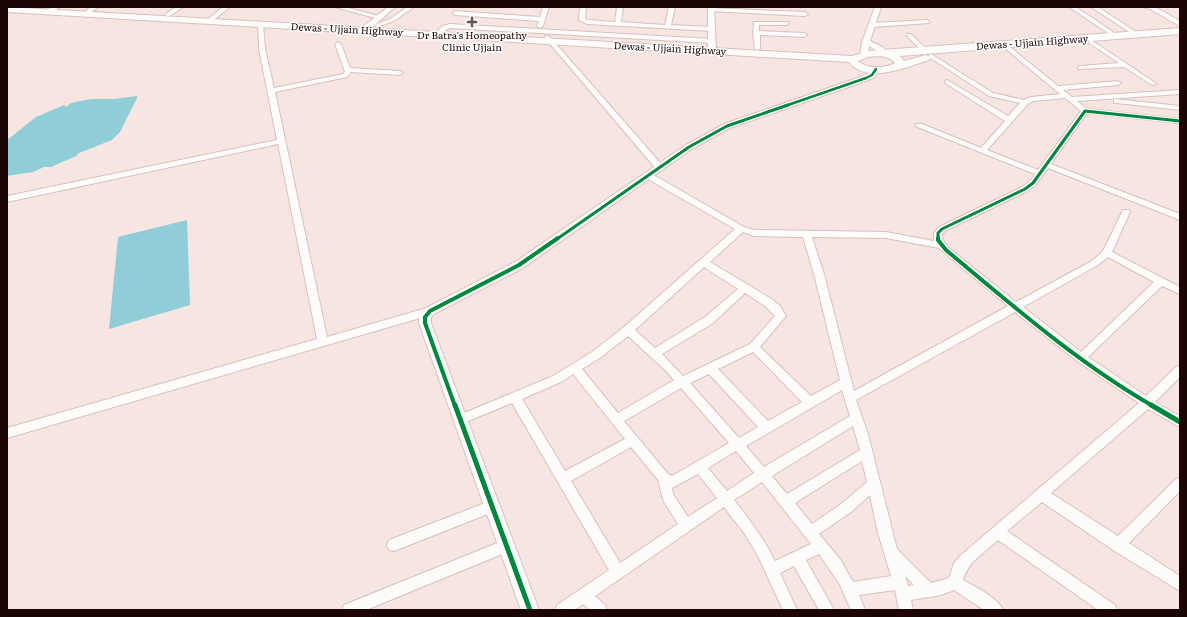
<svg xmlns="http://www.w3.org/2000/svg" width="1187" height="617" font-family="Literata,serif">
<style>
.water{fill:#90ced7}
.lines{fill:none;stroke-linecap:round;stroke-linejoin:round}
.minor-casing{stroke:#d7c1bd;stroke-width:2}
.tertiary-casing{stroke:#d7c1bd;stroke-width:2}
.primary-casing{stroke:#d7c1bd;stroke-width:2}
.minor{fill:#fefbfb;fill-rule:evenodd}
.tertiary{fill:#fefbfb;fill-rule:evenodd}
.primary{fill:#fefbfb;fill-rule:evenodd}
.cycleway-far3-casing{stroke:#fff;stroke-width:4}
.cycleway-far2-casing{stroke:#fff;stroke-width:5}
.cycleway-far1-casing{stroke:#fff;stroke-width:6}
.cycleway-casing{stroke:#fff;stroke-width:8}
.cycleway-far3{stroke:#00873e;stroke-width:2.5}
.cycleway-far2{stroke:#00873e;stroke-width:3}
.cycleway-far1{stroke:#00873e;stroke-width:4}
.cycleway{stroke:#00873e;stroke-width:5}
.poi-dot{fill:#695352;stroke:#fff;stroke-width:1.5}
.labels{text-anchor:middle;stroke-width:3;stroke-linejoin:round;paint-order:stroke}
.far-street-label{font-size:10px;fill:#1d0504;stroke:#fff}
.far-poi-label{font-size:10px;fill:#1d0504;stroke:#fff}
</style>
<rect width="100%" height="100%" fill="#f7e5e2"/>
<!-- water -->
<g class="water">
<path d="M137,96V98L120,132L112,140L79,153L76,156L51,167H44L33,172L7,176V140L36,117L64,105L66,107L71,103L91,99H114Z"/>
<path d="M187,220L190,305L109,329L118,237Z"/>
</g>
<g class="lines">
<!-- minor casing -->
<g class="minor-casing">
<g id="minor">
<path d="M91,7H98L91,12H87V10Z"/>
<path d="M176,7H183L170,16H166V14Z"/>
<path d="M223,7H230L211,22H207V20Z"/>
<path d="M335,7H345L382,17L379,19Z"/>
<path d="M407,7H414L394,21L377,27L374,25L390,19Z"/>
<path d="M543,7H549L543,26L540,28L537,26L539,21L455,15L452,13L455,11L540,17Z"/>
<path d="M580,7H586L585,19L588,20L615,22L617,7H623L621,22L665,25L669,7H675L671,25L711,27L714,29L711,31L587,24L579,20Z"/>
<path d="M1069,7H1076L1119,36L1114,37Z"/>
<path d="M1091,7H1098L1139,34L1134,35Z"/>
<path d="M1142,7H1155L1180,21V26L1150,9Z"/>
<path d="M711,8L805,12L808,14L805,16L709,11V9Z"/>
<path d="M927,20L930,22L929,23L873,27L870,25L873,23Z"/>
<path d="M754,22H788V24L786,25H759V31L804,33L807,35L804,37L760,35V49L755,50L753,33Z"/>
<path d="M258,23L263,24L265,49L274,88L343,74L345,72L335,44L338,42L341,44L350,68L400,71L403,73L400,75L351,72L347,77L275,92L327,337L430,307L434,308L435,311L434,314L7,438V428L317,339L278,144L7,202V196L277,140L259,49Z"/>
<path d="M450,24L711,39L714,41L711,43L450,28L440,33L437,31L443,26Z"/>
<path d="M907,34H911L927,50V52H923L907,36Z"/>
<path d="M545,36H549L663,166V170H657L545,38Z"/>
<path d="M1091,40L1157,84L1152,85L1124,67L1078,69V67L1080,66L1119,63L1089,43V41Z"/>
<path d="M1001,43H1005L1058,86L1118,81L1121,83L1118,85L1063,90L1072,97L1180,90V94L1077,101L1087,109L1180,119V123L1087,113L1051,164L1180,214V220L1048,168L1036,185L1028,191L945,231L942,234L943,240L949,248L1016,302L1092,261L1103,251L1123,210H1129L1130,212L1112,252L1180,287V294L1162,286L1088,357L1146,396L1176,367L1180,366V377L1155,402L1180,416V427L1148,409L1051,493L1118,536L1176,479L1180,477V491L1129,543L1180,576V591L1113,550L1042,502L1007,531L1115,605L1117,610H1098L998,540C985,552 967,563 963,580C974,586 998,598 1003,610H984L954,590L941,595L911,600L913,610H899L895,590L859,595L865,610H851L840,585L819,554L806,560L834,610H819L794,566L780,573L797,610H783L758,556L744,533L724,507L595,596L605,605L607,610H590L583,604L574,610H555L557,605L609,570L512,403L461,424L457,422L455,419L457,416L553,376L592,352L624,327L735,229L646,178V174H652L744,227L754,230L886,232L934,241V233L939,227L1022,187L1030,181L1035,174L915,126L916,124H922L981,148L1005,121L945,83V81L947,80L1008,116L1020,103L989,96L929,57L928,56L931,54L993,93L1024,100L1031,97L1060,94L1001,45ZM1065,98L1081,111L1038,170L987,150L1028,104L1033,101ZM743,232L754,236L803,237L814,274L840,380L811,396L760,347L786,316L780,306L773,300L710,262ZM812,237L886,238L939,248L1008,306L854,391L824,274ZM1108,257L1154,282L1081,352L1023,307L1098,265ZM704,267L738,289L705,317L655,348L635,330ZM745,293L765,306L775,316L750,344L683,376L662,354L713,323ZM1015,312L1077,361L1139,403L961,555L954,563L949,578L931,583L897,549L868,434L856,400ZM628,336L665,370L674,380L618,413L582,369L600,358ZM753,352L802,402L768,421L718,369ZM573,374L625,439L565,471L522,399L561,382ZM709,374L758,427L739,438L690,383ZM681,388L729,443L672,476L668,474L624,421ZM842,390L850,416L764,467L746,446ZM853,426L860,450L787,494L772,476ZM631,447L658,480L663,500L678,524L620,563L571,481ZM736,451L754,473L727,491L708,468ZM862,461L867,482L841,504L812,524L795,503ZM698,474L717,498L688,517L673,494L672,488ZM762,482L811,544L775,561C764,539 750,520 734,500ZM870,495L878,533L891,576L853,582L840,559L819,534L851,512ZM905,576L914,585L908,586Z"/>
<path d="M1114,99L1180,106V110L1117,103H1114Z"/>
<path d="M493,500L498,502L499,506L498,510L394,551L389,550L387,545L389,540Z"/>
<path d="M507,539L512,540L514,545L512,550L366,610H342L344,605Z"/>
</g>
</g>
<!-- tertiary casing -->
<g class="tertiary-casing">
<g id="tertiary">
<path d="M52,7H60L51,12H47V10Z"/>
<path d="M388,7H395L367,32H361V28Z"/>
<path d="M708,7H714L716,51L712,53L708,51Z"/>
<path d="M875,7H881L870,41L883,47L887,54L883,56H880L877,51L869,46L868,55L864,57L860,55L862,42Z"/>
<path d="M873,67H879L880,69L875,77L869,80L730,128L692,149L523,268L434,314L431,318V323L539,610H521L419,323V317L426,308L515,262L686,145L724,124L863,76L869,73Z"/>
</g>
</g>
<!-- primary casing -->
<g class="primary-casing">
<path id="primary" d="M7,7L852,56L868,51L1180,28V34L900,56L904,61L926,55L931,58L929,60C906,67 867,85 849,62L7,12ZM868,57C877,56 889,55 895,63C884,69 868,69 858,61Z"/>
</g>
<!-- minor -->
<use href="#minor" class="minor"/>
<!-- tertiary -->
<use href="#tertiary" class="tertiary"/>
<!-- primary -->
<use href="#primary" class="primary"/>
<!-- cycleway-far3 casing -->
<g class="cycleway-far3-casing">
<path id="cycleway-far3" d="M785,106L866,78L872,75L876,69"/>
</g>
<!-- cycleway-far2 casing -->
<g class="cycleway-far2-casing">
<g id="cycleway-far2">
<path d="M557,239L689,147L727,126L788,105"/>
<path d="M938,239V233L942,229L1025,189L1033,183L1085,111L1180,121"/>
</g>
</g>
<!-- cycleway-far1 casing -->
<g class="cycleway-far1-casing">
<g id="cycleway-far1">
<path d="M938,238V240L946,250C1012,305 1078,363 1153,406"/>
<path d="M455,406L425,323V317L430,311L519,265L558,238"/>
</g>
</g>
<!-- cycleway casing -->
<g class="cycleway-casing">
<g id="cycleway">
<path d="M455,405L530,610"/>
<path d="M1151,405L1180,422"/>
</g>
</g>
<!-- cycleway-far3 -->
<use href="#cycleway-far3" class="cycleway-far3"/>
<!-- cycleway-far2 -->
<use href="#cycleway-far2" class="cycleway-far2"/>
<!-- cycleway-far1 -->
<use href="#cycleway-far1" class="cycleway-far1"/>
<!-- cycleway -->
<use href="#cycleway" class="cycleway"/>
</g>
<!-- markers -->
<path class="poi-dot" d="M470 16h4v4h4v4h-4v4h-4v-4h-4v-4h4z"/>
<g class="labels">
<!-- far-street labels -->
<g class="far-street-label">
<text transform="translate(347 29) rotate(3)" y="4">Dewas - Ujjain Highway</text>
<text transform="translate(1032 42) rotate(-4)" y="4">Dewas - Ujjain Highway</text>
<text transform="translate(670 48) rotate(3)" y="4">Dewas - Ujjain Highway</text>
</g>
<!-- far-poi labels -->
<g class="far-poi-label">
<text x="472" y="39">Dr Batra's Homeopathy<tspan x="472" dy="12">Clinic Ujjain</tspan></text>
</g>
</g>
<!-- border -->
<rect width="1187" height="617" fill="none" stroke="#1d0504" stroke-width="16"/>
</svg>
